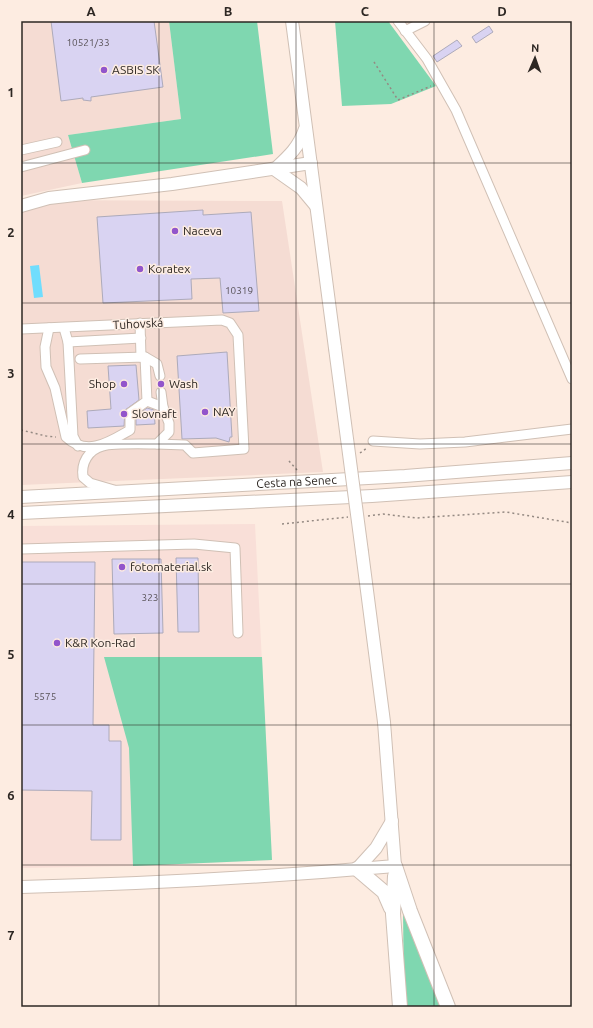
<svg xmlns="http://www.w3.org/2000/svg" width="593" height="1028" font-family="Ubuntu,sans-serif">
<style>
.commercial{fill:#f5dcd3}
.industrial{fill:#f9dfd8}
.green{fill:#7fd7b0}
.water{fill:#70ddfd}
.building{fill:#d9d3f2;stroke:#adaaba}
.lines{fill:none;stroke-linecap:round;stroke-linejoin:round}
.minor-casing{stroke:#d0c0b5;stroke-width:11}
.major-casing{stroke:#d0c0b5;stroke-width:14}
.highway-casing{stroke:#d0c0b5;stroke-width:16}
.path{stroke:#948982;stroke-width:1.5;stroke-dasharray:2 3;stroke-linecap:butt}
.minor{stroke:#fff;stroke-width:9}
.major{stroke:#fff;stroke-width:12}
.highway{stroke:#fff;stroke-width:14}
.major-bridge-casing{stroke:#d0c0b5;stroke-width:14;stroke-linecap:butt}
.major-bridge{stroke:#fff;stroke-width:12}
.grid{fill:none;stroke:#2d2723;stroke-width:1;stroke-opacity:0.55}
.poi-dot{fill:#9255cb;stroke:#fdece1;stroke-width:1.5}
.labels{text-anchor:middle;stroke-width:3;stroke-linejoin:round;paint-order:stroke}
.number-label{font-size:10px;fill:#585257}
.poi-label{font-size:12px;fill:#2d2723;stroke:#fdece1;text-anchor:start}
.street-label{font-size:12px;fill:#2d2723;stroke:#fdece1}
.neatline{fill:none;stroke:#2d2723;stroke-width:1.5}
.grid-label{font-size:13px;text-anchor:middle;font-weight:bold;fill:#2d2723}
</style>
<rect width="100%" height="100%" fill="#fdece1"/>
<!-- commercial -->
<g class="commercial">
<path d="M21,21H169L181,119L68,135L82,183L21,196Z"/>
<path d="M21,200L282,201L323,472L21,485Z"/>
</g>
<!-- industrial -->
<path class="industrial" d="M255,524L272,860L133,866L21,868V526Z"/>
<!-- green -->
<g class="green">
<path d="M169,21H257L273,154L82,183L68,135L181,119Z"/>
<path d="M335,21H388L436,86L391,104L342,106Z"/>
<path d="M104,657H262L272,860L133,866L129,748Z"/>
<path d="M403,908L442,1007H404Z"/>
</g>
<!-- water -->
<path class="water" d="M39,265L43,297L34,298L30,266Z"/>
<!-- building -->
<g class="building">
<path d="M51,21H154L163,87L91,97V101L83,100V98L61,101Z"/>
<path d="M489,26L493,32L476,43L472,37Z"/>
<path d="M457,40L462,46L437,62L433,56Z"/>
<path d="M203,210V215L251,212L259,311L223,313L220,278L191,279L192,299L103,303L97,217Z"/>
<path d="M227,352L232,437H230L229,442L216,438L182,439L177,356Z"/>
<path d="M136,365L139,400L125,410L124,426L88,428L87,411L111,409L108,366Z"/>
<path d="M147,408L154,410L155,424L136,425V416Z"/>
<path d="M176,558H198L199,632H178Z"/>
<path d="M112,559H161L163,633L114,634Z"/>
<path d="M21,562H95L93,725H109V741H121V840H91L92,791L21,790Z"/>
</g>
<g class="lines">
<!-- minor casing -->
<g class="minor-casing">
<g id="minor">
<path d="M398,21L427,59L456,110L572,379"/>
<path d="M405,31L425,21"/>
<path d="M21,150L57,142"/>
<path d="M21,167L85,150"/>
<path d="M140,323L141,357"/>
<path d="M49,328L45,347L46,367L55,388L66,437C87,457 109,442 130,430V413L147,401L145,357L80,359"/>
<path d="M64,328L68,342L141,338"/>
<path d="M21,329L222,320L230,323L238,335L244,449L193,453L185,445L157,444"/>
<path d="M68,342L73,436L78,446"/>
<path d="M145,357L157,364L160,376"/>
<path d="M161,392L163,407"/>
<path d="M373,441L420,444L465,442L572,429"/>
<path d="M114,490L90,483L83,477C81,463 88,450 103,446C112,443 145,444 157,444L169,432V423L163,407L147,401"/>
<path d="M21,549L194,544L235,548L238,633"/>
</g>
</g>
<!-- major casing -->
<g class="major-casing">
<g id="major">
<path d="M292,21L335,348"/>
<path d="M274,169L301,188L316,206"/>
<path d="M275,169C289,156 299,147 305,129"/>
<path d="M21,206L49,198L172,184L311,163"/>
<path id="s1" d="M21,497L405,476L572,463"/>
<path d="M21,513L372,496L572,482"/>
<path d="M357,869L376,848L392,821"/>
<path d="M21,887C146,884 270,877 395,866L384,722L362,552"/>
</g>
</g>
<!-- highway casing -->
<g class="highway-casing">
<g id="highway">
<path d="M395,866L410,911L448,1007"/>
<path d="M357,869L384,892L391,908"/>
<path d="M395,876L393,914L400,1007"/>
</g>
</g>
<!-- path -->
<g class="path">
<path d="M374,62L398,100L431,86"/>
<path d="M21,430L46,436L56,437"/>
<path d="M360,453L367,448"/>
<path d="M289,461L298,471"/>
<path d="M368,516L383,514L416,518L506,512L572,523"/>
<path d="M282,524L348,517"/>
</g>
<!-- minor -->
<use href="#minor" class="minor"/>
<!-- major -->
<use href="#major" class="major"/>
<!-- highway -->
<use href="#highway" class="highway"/>
<!-- major-bridge casing -->
<g class="major-bridge-casing">
<path id="major-bridge" d="M335,348L362,552"/>
</g>
<!-- major-bridge -->
<use href="#major-bridge" class="major-bridge"/>
</g>
<!-- grid -->
<path class="grid" d="M159,21V1007M296,21V1007M434,21V1007M21,163H572M21,303H572M21,444H572M21,584H572M21,725H572M21,865H572"/>
<!-- markers -->
<g class="poi-dot">
<circle cx="104" cy="70" r="4"/>
<circle cx="175" cy="231" r="4"/>
<circle cx="140" cy="269" r="4"/>
<circle cx="124" cy="384" r="4"/>
<circle cx="161" cy="384" r="4"/>
<circle cx="205" cy="412" r="4"/>
<circle cx="124" cy="414" r="4"/>
<circle cx="122" cy="567" r="4"/>
<circle cx="57" cy="643" r="4"/>
</g>
<g class="labels">
<!-- number labels -->
<g class="number-label">
<text x="88" y="46">10521/33</text>
<text x="239" y="294">10319</text>
<text x="150" y="601">323</text>
<text x="45" y="700">5575</text>
</g>
<!-- poi labels -->
<g class="poi-label">
<text x="112" y="74">ASBIS SK</text>
<text x="183" y="235">Naceva</text>
<text x="148" y="273">Koratex</text>
<text x="116" y="388" text-anchor="end">Shop</text>
<text x="169" y="388">Wash</text>
<text x="213" y="416">NAY</text>
<text x="132" y="418">Slovnaft</text>
<text x="130" y="571">fotomaterial.sk</text>
<text x="65" y="647">K&amp;R Kon-Rad</text>
</g>
<!-- street labels -->
<g class="street-label">
<text transform="translate(138 324) rotate(-3)" y="4">Tuhovská</text>
<text dy="4" stroke="none"><textPath href="#s1" startOffset="276">Cesta na Senec</textPath></text>
</g>
</g>
<!-- border -->
<rect width="593" height="1028" fill="none" stroke="#fdece1" stroke-width="44"/>
<!-- north arrow -->
<g transform="translate(535 58) rotate(2)" stroke="#fdece1" stroke-width="3" paint-order="stroke">
<path d="M0-3L7 15L0 10L-7 15Z" fill="#2d2723"/>
<text y="-6" font-size="11" font-weight="bold" text-anchor="middle" fill="#2d2723">N</text>
</g>
<rect x="22" y="22" width="549" height="984" class="neatline"/>
<g class="grid-label">
<text x="91" y="16">A</text>
<text x="228" y="16">B</text>
<text x="365" y="16">C</text>
<text x="502" y="16">D</text>
<text x="11" y="97">1</text>
<text x="11" y="237">2</text>
<text x="11" y="378">3</text>
<text x="11" y="519">4</text>
<text x="11" y="659">5</text>
<text x="11" y="800">6</text>
<text x="11" y="940">7</text>
</g>
</svg>
